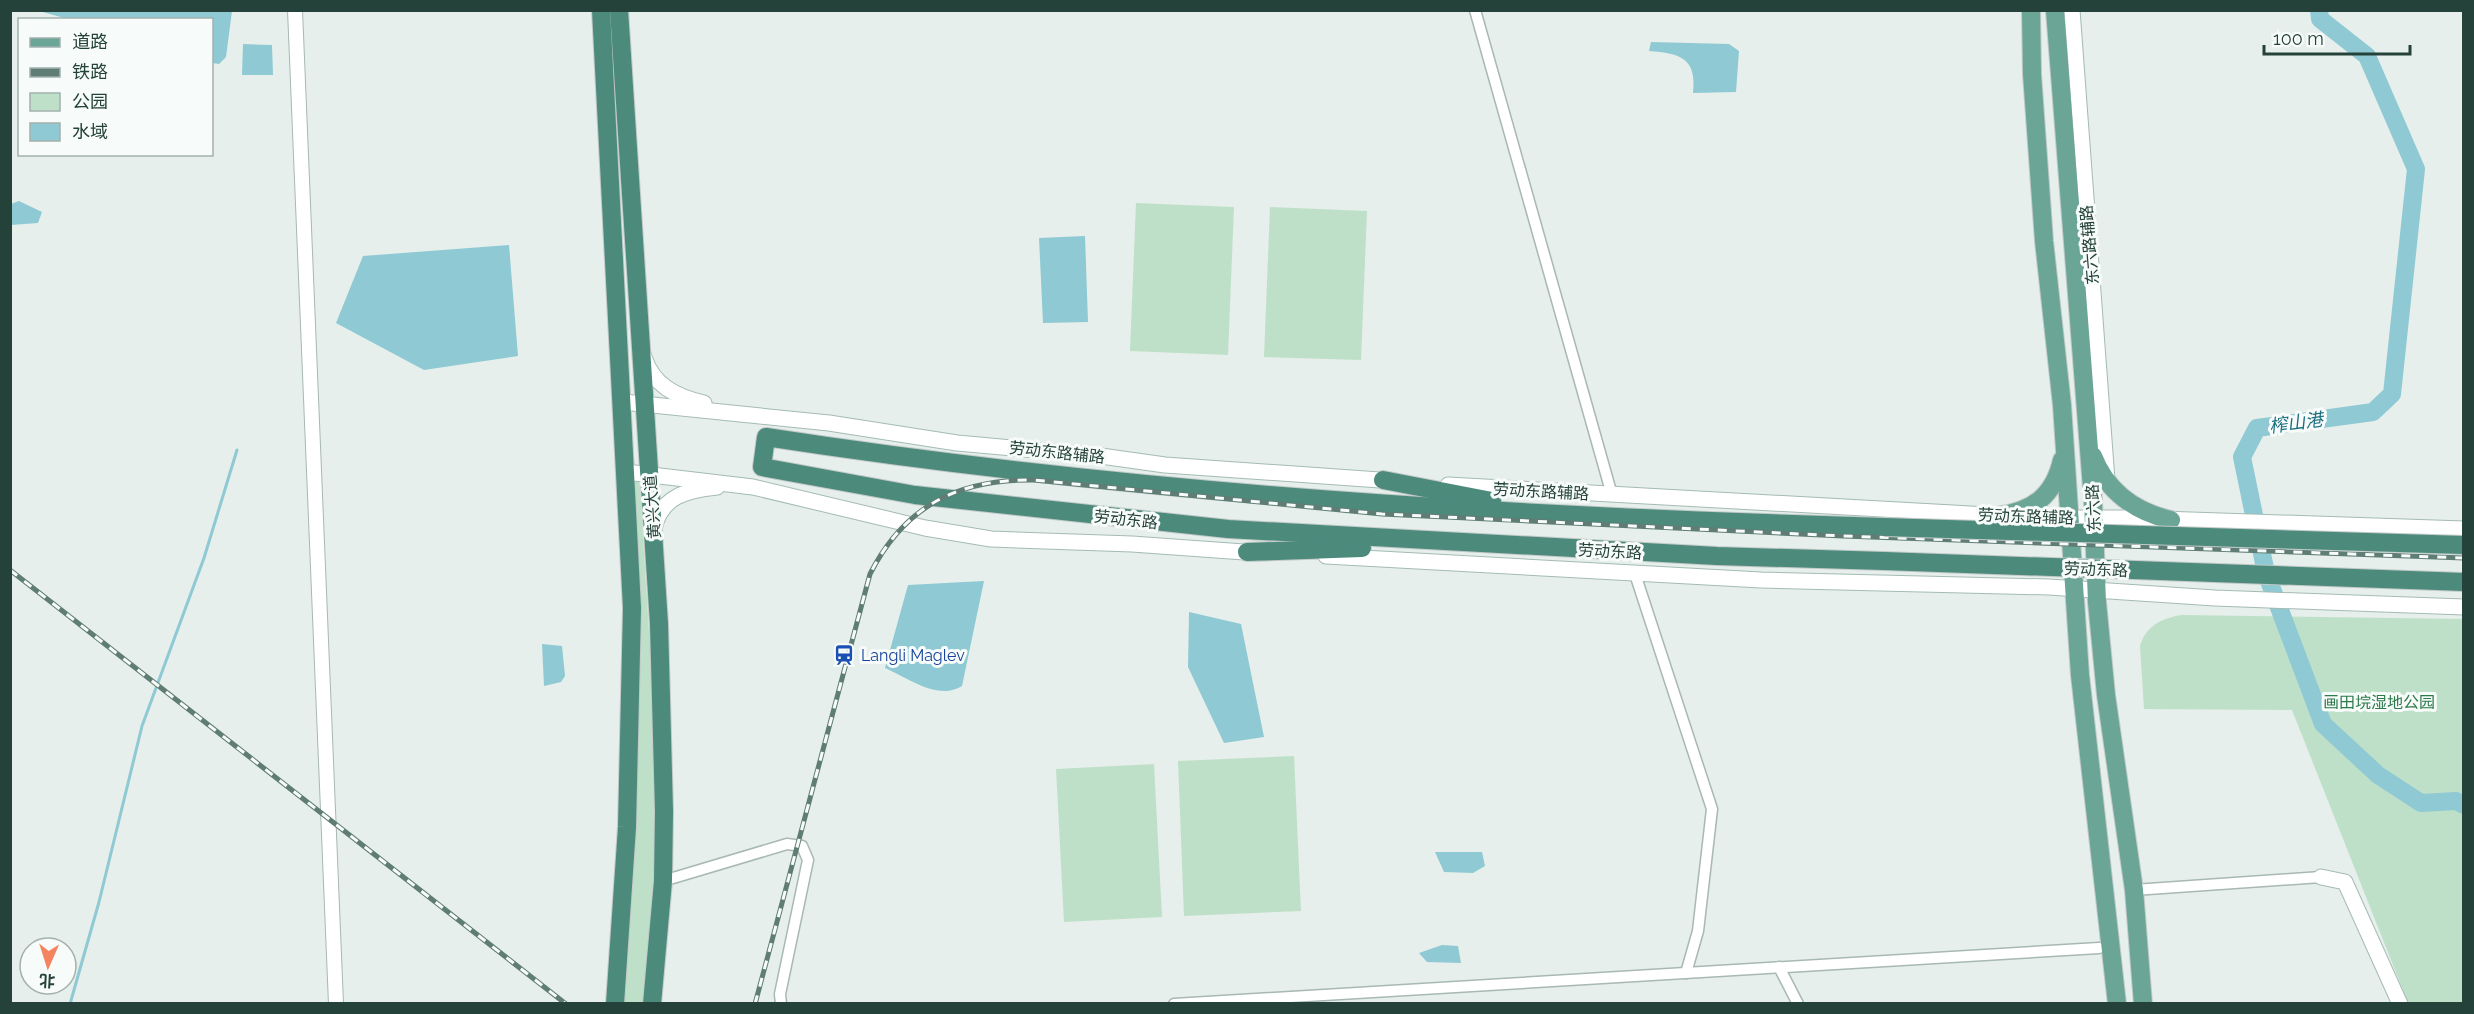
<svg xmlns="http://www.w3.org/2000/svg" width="2474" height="1014" font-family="Raleway,'Noto Sans SC',sans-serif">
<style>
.green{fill:#bfe0c8}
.water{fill:#8ec9d4}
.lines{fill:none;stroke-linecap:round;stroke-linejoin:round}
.stream{stroke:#8ec9d4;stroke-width:3}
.river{stroke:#8ec9d4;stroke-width:18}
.minor-casing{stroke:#a8b8b2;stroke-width:13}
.tertiary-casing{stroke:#a8b8b2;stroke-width:16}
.secondary-casing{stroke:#a4bbb3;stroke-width:17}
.primary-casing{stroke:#c2cac8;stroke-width:20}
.trunk-casing{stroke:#c2cac8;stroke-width:20}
.minor{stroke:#fff;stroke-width:10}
.tertiary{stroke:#fff;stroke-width:14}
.secondary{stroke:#fff;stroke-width:15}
.primary{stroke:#6aa596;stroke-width:18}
.trunk{stroke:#4c8a7c;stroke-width:18}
.rail-casing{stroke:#5f7d75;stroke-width:5}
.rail{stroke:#f7fbf9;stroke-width:3;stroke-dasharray:9;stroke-linecap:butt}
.trunk-bridge-casing{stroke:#c2cac8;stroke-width:20;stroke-linecap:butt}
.trunk-bridge{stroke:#4c8a7c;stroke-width:18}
.labels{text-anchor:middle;stroke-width:6;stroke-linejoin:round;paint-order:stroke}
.street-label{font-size:16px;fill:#24423a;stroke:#f7fbf9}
.transit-label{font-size:16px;fill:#164399;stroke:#f7fbf9;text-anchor:start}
.park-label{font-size:16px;fill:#2d7a4b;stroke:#f7fbf9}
.water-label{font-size:18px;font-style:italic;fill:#1c6f80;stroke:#f7fbf9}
</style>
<rect width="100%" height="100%" fill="#e6efeb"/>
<!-- green -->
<g class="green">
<path d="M1136,203L1234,207L1228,355L1130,351Z"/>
<path d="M1270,207L1367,211L1361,360L1264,357Z"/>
<path d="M639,473L654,710L656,800L655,859L644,1003L623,1004L638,759L639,597L635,474Z"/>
<path d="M2182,615L2463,619V1003H2408L2292,710L2144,709L2140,646C2146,625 2163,618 2182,615Z"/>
<path d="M1294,756L1301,911L1184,916L1178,761Z"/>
<path d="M1154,764L1162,917L1064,922L1056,769Z"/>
</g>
<!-- water -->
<g class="water">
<path d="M39,11H232L226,57L219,64L212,63V20L68,19Z"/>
<path d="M1651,42L1729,44L1739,51L1736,92L1693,93C1697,59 1681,53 1649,51Z"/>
<path d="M243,44L272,45L273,75H242Z"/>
<path d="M19,201L42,212L38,223L11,225V204Z"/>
<path d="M1085,236L1088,322L1043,323L1039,238Z"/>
<path d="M509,245L518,356L424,370L336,323L363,256Z"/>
<path d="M984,581L962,686C938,701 908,678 885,668L908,585Z"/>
<path d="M1189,612L1241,624L1264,737L1224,743L1188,667Z"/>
<path d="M542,644L562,646L565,676L561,682L544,686Z"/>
<path d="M1435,852H1482L1485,866L1473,873L1444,872Z"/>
<path d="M1442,945L1458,946L1461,963L1427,962L1419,953Z"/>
</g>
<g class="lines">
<!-- stream -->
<path class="stream" d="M70,1004L99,902L142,726L204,558L237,450"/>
<!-- river -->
<path class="river" d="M2319,10L2320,19L2367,56L2416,169L2392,394L2373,412L2257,428L2242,457L2266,573L2323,724L2378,775L2421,803L2456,801L2464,805"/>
<!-- minor casing -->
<g class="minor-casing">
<g id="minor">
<path d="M1475,10L1612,495"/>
<path d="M1635,574L1712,809L1698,931L1686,973"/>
<path d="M663,881L787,844L802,846L808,860L780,994L781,1004"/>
<path d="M2134,890L2321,877"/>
<path d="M1779,967L1798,1004"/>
<path d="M1174,1004L2099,948"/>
</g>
</g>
<!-- tertiary casing -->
<g class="tertiary-casing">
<path id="tertiary" d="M295,10L336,1004"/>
</g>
<!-- secondary casing -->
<g class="secondary-casing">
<g id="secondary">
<path d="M2072,10L2107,480"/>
<path d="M644,357C653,385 676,397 704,403"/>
<path d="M623,402L829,423L957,443L1101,456L1165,465L1394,481"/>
<path d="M626,472L753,487L925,528L991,539L1132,544L1258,553"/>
<path d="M1448,485L2042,518H2131L2464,529"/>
<path d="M654,529C661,496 687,490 717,487"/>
<path d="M1326,556L1761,580L2049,587L2215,598L2464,607"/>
<path d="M2321,877L2345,882L2400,1004"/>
</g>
</g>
<!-- primary casing -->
<g class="primary-casing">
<g id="primary">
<path d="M2031,10L2032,74L2044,241L2062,405L2080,675L2117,1004"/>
<path d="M2055,10L2093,501L2097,602L2106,695L2134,890L2143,1004"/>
<path d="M2093,456C2107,492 2136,512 2171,520"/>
<path d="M1997,516C2033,511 2054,496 2062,460"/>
</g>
</g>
<!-- trunk casing -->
<g class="trunk-casing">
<g id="trunk">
<path d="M601,10L632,608L627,827L615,1004"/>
<path d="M619,10L659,624L664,811L663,881L652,1004"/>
<path d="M1383,480L1492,501"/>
<path d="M1247,552L1362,548"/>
<path d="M1884,561L1717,556L1228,529L915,495L762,467L766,437C1136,494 1510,516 1884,527"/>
</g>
</g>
<!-- minor -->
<use href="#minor" class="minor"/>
<!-- tertiary -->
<use href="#tertiary" class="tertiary"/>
<!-- secondary -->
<use href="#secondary" class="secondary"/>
<!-- primary -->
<use href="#primary" class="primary"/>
<!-- trunk -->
<use href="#trunk" class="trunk"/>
<!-- rail casing -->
<g class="rail-casing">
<g id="rail">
<path d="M10,570L566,1004"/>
<path d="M755,1004L870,574C905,505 959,479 1034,480L1382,514L1843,536L2464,558"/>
</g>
</g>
<!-- rail -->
<use href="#rail" class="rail"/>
<!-- trunk-bridge casing -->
<g class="trunk-bridge-casing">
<g id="trunk-bridge">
<path d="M1884,527L2464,545"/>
<path d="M1884,561L2464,582"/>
</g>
</g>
<!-- trunk-bridge -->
<use href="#trunk-bridge" class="trunk-bridge"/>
</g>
<!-- icons -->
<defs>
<g id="station-bare" transform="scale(1.62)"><path d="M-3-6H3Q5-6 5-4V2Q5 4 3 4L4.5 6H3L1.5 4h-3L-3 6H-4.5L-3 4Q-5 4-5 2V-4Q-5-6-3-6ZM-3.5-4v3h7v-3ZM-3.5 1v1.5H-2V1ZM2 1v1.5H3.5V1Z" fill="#1a4fb4" stroke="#f7fbf9" stroke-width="2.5" paint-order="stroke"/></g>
</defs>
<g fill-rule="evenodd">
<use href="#station-bare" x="844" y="655"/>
</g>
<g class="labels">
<!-- street labels -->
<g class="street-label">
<text transform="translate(2089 245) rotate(-95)" y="6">东六路辅路</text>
<text transform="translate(1057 452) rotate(6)" y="6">劳动东路辅路</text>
<text transform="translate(1541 491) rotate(3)" y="6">劳动东路辅路</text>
<text transform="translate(652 507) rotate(-94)" y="6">黄兴大道</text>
<text transform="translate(2093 508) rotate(-93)" y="6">东六路</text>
<text transform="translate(2026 516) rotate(2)" y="6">劳动东路辅路</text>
<text transform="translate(1126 519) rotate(6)" y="6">劳动东路</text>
<text transform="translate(1610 551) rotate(3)" y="6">劳动东路</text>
<text transform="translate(2096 569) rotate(2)" y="6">劳动东路</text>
</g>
<!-- transit labels -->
<g class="transit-label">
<text x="861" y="661">Langli Maglev</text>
</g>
<!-- park labels -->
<g class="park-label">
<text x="2379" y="708">画田垸湿地公园</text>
</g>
<!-- water labels -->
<g class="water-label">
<text transform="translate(2296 423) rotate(-8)" y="6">榨山港</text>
</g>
</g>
<!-- border -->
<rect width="2474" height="1014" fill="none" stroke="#24423a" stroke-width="24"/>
<!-- legend -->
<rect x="18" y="18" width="195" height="138" fill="#f7fbf9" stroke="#a3b1ad" stroke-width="1.5"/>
<rect x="30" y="38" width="30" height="9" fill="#6aa596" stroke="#a3b1ad" stroke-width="1.5"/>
<text x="72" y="48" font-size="18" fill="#24423a">道路</text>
<rect x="30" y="68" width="30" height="9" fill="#5f7d75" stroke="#a3b1ad" stroke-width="1.5"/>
<text x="72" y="78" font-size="18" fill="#24423a">铁路</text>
<rect x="30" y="93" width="30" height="18" fill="#bfe0c8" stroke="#a3b1ad" stroke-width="1.5"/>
<text x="72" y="108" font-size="18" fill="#24423a">公园</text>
<rect x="30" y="123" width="30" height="18" fill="#8ec9d4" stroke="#a3b1ad" stroke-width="1.5"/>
<text x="72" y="138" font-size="18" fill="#24423a">水域</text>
<!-- north arrow -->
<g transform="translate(48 966) rotate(183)"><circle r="28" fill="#f7fbf9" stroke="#a3b1ad" stroke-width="1.5"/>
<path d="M0-4.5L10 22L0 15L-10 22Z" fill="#f4845f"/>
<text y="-9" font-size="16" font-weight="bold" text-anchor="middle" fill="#24423a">北</text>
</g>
<!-- scale -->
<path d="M2264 45v9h146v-9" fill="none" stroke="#24423a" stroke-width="3"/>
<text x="2273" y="45" font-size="18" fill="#24423a" stroke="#f7fbf9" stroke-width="4.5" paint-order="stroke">100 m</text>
</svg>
